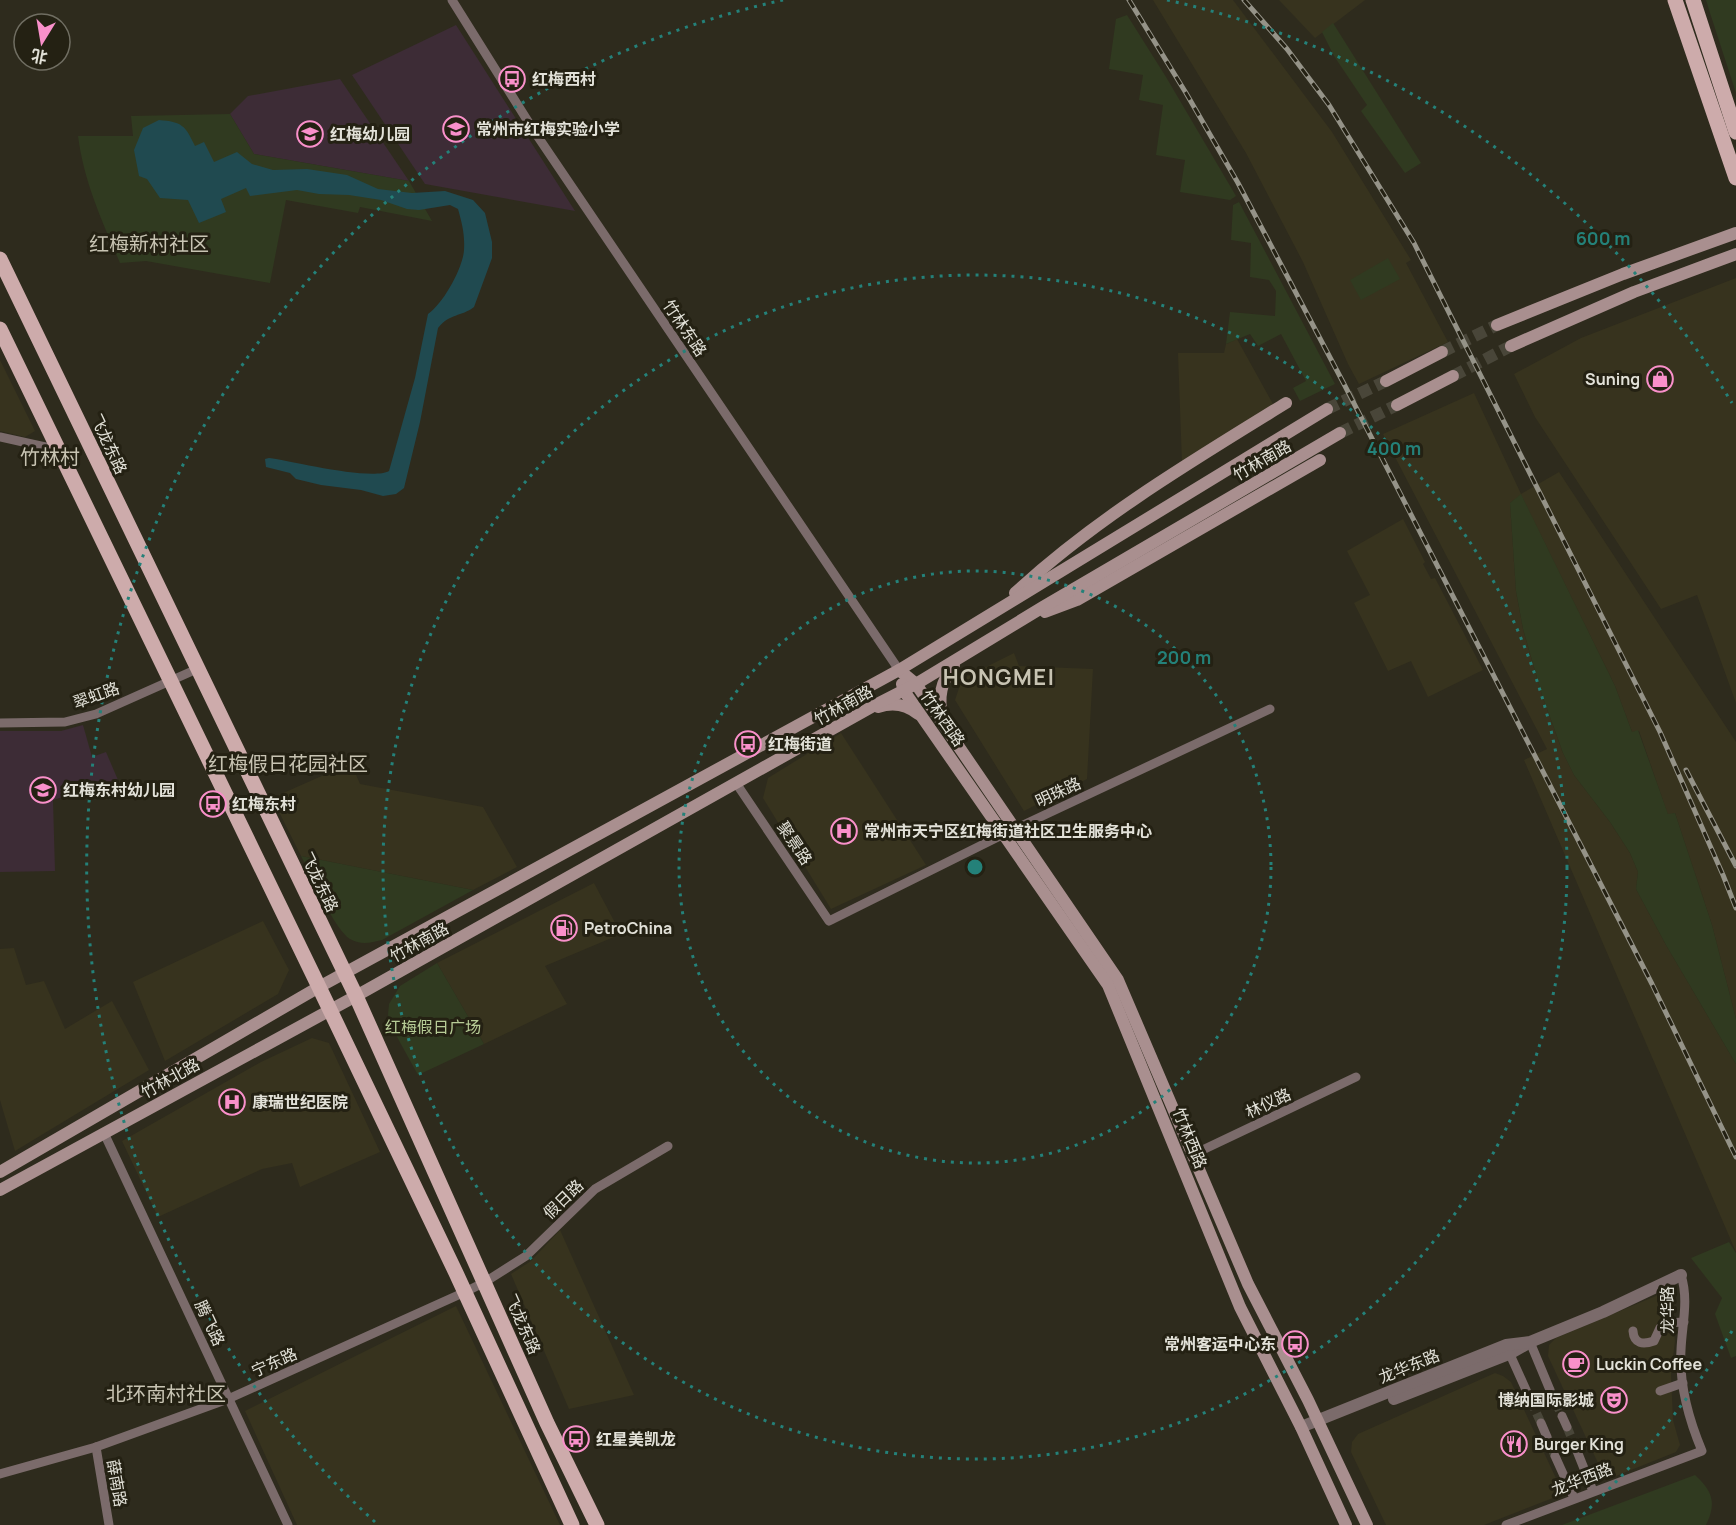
<svg xmlns="http://www.w3.org/2000/svg" width="1736" height="1525" font-family="Manrope,'Noto Sans SC',sans-serif">
<style>
.built{fill:#37331e}
.education{fill:#3d2c36}
.green{fill:#303a20}
.water{fill:#204a50}
.lines{fill:none;stroke-linecap:round;stroke-linejoin:round}
.minor-tunnel{stroke:#494639;stroke-width:9;stroke-dasharray:9 4.5;stroke-linecap:butt}
.secondary-tunnel{stroke:#494639;stroke-width:12;stroke-dasharray:12 6;stroke-linecap:butt}
.minor{stroke:#7b6b6b;stroke-width:9}
.tertiary{stroke:#7b6b6b;stroke-width:12}
.secondary{stroke:#a98f8f;stroke-width:12}
.primary{stroke:#cdabab;stroke-width:15}
.rail-casing{stroke:#959388;stroke-width:5}
.rail{stroke:#242113;stroke-width:3;stroke-dasharray:9;stroke-linecap:butt}
.ring{fill:none;stroke:#248179;stroke-width:3;stroke-dasharray:3 6}
.labels{text-anchor:middle;stroke-width:6;stroke-linejoin:round;paint-order:stroke}
.poi-label{font-size:16px;font-weight:bold;fill:#e2e1d8;stroke:#242113;text-anchor:start}
.street-label{font-size:16px;fill:#e2e1d8;stroke:#242113}
.park-label{font-size:16px;fill:#b7cc96;stroke:#242113}
.quarter-label{font-size:20px;fill:#c7c3b2;stroke:#242113}
.district-label{font-size:22px;font-weight:bold;letter-spacing:1.5px;fill:#c7c3b2;stroke:#242113}
.centre{fill:#248179;stroke:#242113;stroke-width:3}
.ring-label{font-size:18px;text-anchor:middle;font-weight:bold;fill:#248179;stroke:#242113;stroke-width:6;stroke-linejoin:round;paint-order:stroke}
</style>
<rect width="100%" height="100%" fill="#2e2b1d"/>
<!-- built -->
<g class="built">
<path d="M1153,0H1233L1332,132L1411,260L1406,263L1448,342L1359,384L1348,364L1303,262L1246,153Z"/>
<path d="M1279,0H1365L1315,38Z"/>
<path d="M1736,278V703L1697,595L1661,609L1535,417L1514,374L1581,338Z"/>
<path d="M1237,339L1273,404L1182,463L1178,353H1224L1226,344Z"/>
<path d="M0,360L35,431L25,437L0,431Z"/>
<path d="M1474,393L1521,494L1559,472L1736,742V1019L1712,925L1675,813L1668,815L1639,731L1632,732L1615,686L1521,495L1510,503L1516,591L1523,629L1542,695L1563,753L1574,775L1610,822L1630,853L1638,872L1636,889L1666,945L1736,1064V1252L1524,760L1547,749L1383,434Z"/>
<path d="M1403,519L1425,562L1423,564L1431,579L1435,578L1483,670L1428,697L1411,661L1388,671L1354,603L1370,595L1347,551Z"/>
<path d="M1014,653L1019,666L1093,669L1087,779L1024,811L955,700L962,679Z"/>
<path d="M841,733L926,865L831,909L763,798L768,778Z"/>
<path d="M351,763L360,784L483,807L517,867L473,890L301,856L272,798Z"/>
<path d="M594,883L621,934L545,966L567,1004L484,1044L437,963Z"/>
<path d="M263,921L289,970L278,994L165,1061L133,982Z"/>
<path d="M14,948L26,985L44,981L65,1029L112,1001L149,1070L15,1151L0,1100V949Z"/>
<path d="M312,1038L329,1043L380,1152L300,1187L292,1163L262,1169L158,1217L122,1141L261,1062Z"/>
<path d="M560,1230L634,1395L569,1409L511,1274L531,1261Z"/>
<path d="M1658,1295L1664,1297L1672,1314L1675,1341L1671,1374L1673,1420L1680,1445L1676,1452L1611,1478L1604,1476L1548,1356L1549,1345L1556,1338Z"/>
<path d="M456,1306L560,1525H297L245,1411Z"/>
<path d="M1495,1373L1503,1376L1511,1382L1561,1489L1558,1496L1484,1525H1386L1351,1452L1352,1442L1358,1434Z"/>
</g>
<!-- education -->
<g class="education">
<path d="M456,25L575,211L425,184L352,75Z"/>
<path d="M340,79L409,181L254,154L230,114L248,96Z"/>
<path d="M83,725L92,757L106,752L118,780L53,800L55,871L0,872V731H61Z"/>
</g>
<!-- green -->
<g class="green">
<path d="M1706,0H1736V93L1710,13Z"/>
<path d="M1127,15L1166,77L1236,196L1230,200L1180,192L1185,160L1156,155L1163,105L1139,100L1143,75L1109,69L1116,19Z"/>
<path d="M1333,23L1421,163L1405,173L1361,111L1367,105L1334,56L1322,32Z"/>
<path d="M230,114L254,154L409,181L432,221L360,207L358,213L286,200L270,283L146,261L120,263C102,221 84,182 78,136H133L131,116Z"/>
<path d="M1239,202L1335,384L1300,401L1293,388L1306,381L1281,334L1258,346L1250,334L1226,344L1230,312L1275,316L1276,291L1269,280L1250,277L1251,243L1231,240L1233,205Z"/>
<path d="M1388,258L1400,279L1361,300L1350,280Z"/>
<path d="M1521,494L1615,686L1632,732L1638,730L1668,814L1675,813L1712,925L1736,1019V1064L1666,945L1636,889L1638,872L1630,853L1610,822L1574,775L1563,753L1542,695L1523,629L1516,591L1510,503Z"/>
<path d="M301,856L473,890L382,940C371,943 360,945 350,939C334,929 311,875 301,856Z"/>
<path d="M437,963L484,1044L418,1075L391,1026L388,1015L389,1004L400,986Z"/>
<path d="M1729,1242L1736,1253V1356L1731,1358L1715,1314L1722,1298L1691,1258Z"/>
<path d="M1695,1475C1712,1491 1717,1502 1706,1525H1562Z"/>
</g>
<!-- water -->
<path class="water" d="M159,120C182,122 185,125 195,146L204,142L214,162L237,152L252,164L273,170L307,169L347,175L378,189L412,193L445,191L473,200L485,213L492,242V258L474,307C461,317 450,313 438,328L420,422L404,488L396,494L383,496L361,490L321,485L296,479L290,473L266,467L265,459L269,458C292,461 371,481 389,471L415,378L428,314C443,304 463,268 464,250C465,235 462,223 458,209L450,205L419,210L407,209L381,200L349,195L319,194L297,190L250,196L246,188L221,199L226,212L199,223L188,200L160,198L147,179L139,176L134,150L143,128Z"/>
<g class="lines">
<!-- minor-tunnel -->
<g class="minor-tunnel">
<path d="M1550,1390L1562,1416"/>
<path d="M1531,1401L1541,1423"/>
<path d="M1567,1427L1577,1451"/>
<path d="M1547,1437L1555,1456"/>
</g>
<!-- secondary-tunnel -->
<g class="secondary-tunnel">
<path d="M1442,352L1497,325"/>
<path d="M1453,376L1511,346"/>
<path d="M1327,409L1386,381"/>
<path d="M1340,433L1397,405"/>
</g>
<!-- minor -->
<g class="minor">
<path d="M452,0L534,131L899,670"/>
<path d="M0,437L59,450"/>
<path d="M0,723L65,722L96,714L197,669"/>
<path d="M736,783L829,921L1004,834L1270,709"/>
<path d="M104,1133L288,1525"/>
<path d="M1192,1155L1356,1077"/>
<path d="M1633,1331C1634,1344 1643,1345 1654,1341L1660,1328L1667,1323L1684,1322"/>
<path d="M1530,1342L1550,1390"/>
<path d="M1508,1350L1531,1401"/>
<path d="M1660,1391L1683,1383"/>
<path d="M1562,1416L1567,1427"/>
<path d="M1541,1423L1547,1437"/>
<path d="M96,1447L109,1525"/>
<path d="M1577,1451L1593,1491"/>
<path d="M1555,1456L1574,1498"/>
<path d="M0,1474L96,1447L228,1399L465,1292L485,1282L526,1256L595,1189L668,1146"/>
<path d="M1506,1525L1702,1451C1689,1420 1679,1384 1681,1350C1682,1325 1689,1300 1681,1275"/>
</g>
<!-- tertiary -->
<g class="tertiary">
<path d="M1394,1399L1509,1354L1525,1345"/>
<path d="M1301,1427L1506,1345L1530,1342L1603,1312L1681,1275"/>
</g>
<!-- secondary -->
<g class="secondary">
<path d="M1497,325L1623,274L1736,233"/>
<path d="M1511,346L1634,292L1736,254"/>
<path d="M1386,381L1442,352"/>
<path d="M1397,405L1453,376"/>
<path d="M1015,593C1096,518 1192,461 1286,403"/>
<path d="M1045,612L1077,600L1320,460"/>
<path d="M899,670L916,684L1118,980L1248,1284L1308,1400L1367,1525"/>
<path d="M902,684L904,691L1108,985L1240,1307L1301,1427L1346,1525"/>
<path d="M878,707C893,702 906,704 918,714"/>
<path d="M943,718C937,698 941,681 954,665"/>
<path d="M0,1172L319,987L899,670L1327,409"/>
<path d="M0,1190L356,996L875,705L916,684L1043,607L1340,433"/>
</g>
<!-- primary -->
<g class="primary">
<path d="M1675,0L1736,178"/>
<path d="M1693,0L1736,132"/>
<path d="M0,259L356,996L547,1423L597,1525"/>
<path d="M0,329L319,987L456,1273L572,1525"/>
</g>
<!-- rail casing -->
<g class="rail-casing">
<g id="rail">
<path d="M1129,0L1186,93L1238,183L1344,384L1652,984L1736,1157"/>
<path d="M1244,0L1287,49L1329,105L1414,243L1660,732L1723,875L1736,908"/>
<path d="M1686,770L1736,866"/>
</g>
</g>
<!-- rail -->
<use href="#rail" class="rail"/>
</g>
<!-- distance rings -->
<g class="ring">
<circle cx="975" cy="867" r="296"/>
<circle cx="975" cy="867" r="592"/>
<path d="M1732 1331A888 888 0 0 1 1575 1522M375 1522A888 888 0 0 1 783 0M1167 0A888 888 0 0 1 1732 403"/>
</g>
<!-- icons -->
<defs>
<g id="bus-ring" transform="scale(1.35)"><circle r="9.5" fill="#242113" stroke="#f990ca" stroke-width="1.5"/><path d="M-5-6H5V4H4V6H2V4H-2V6H-4V4H-5ZM-3.5-4V0h7V-4ZM-3.5 1.2v1.5H-2V1.2ZM2 1.2v1.5H3.5V1.2Z" fill="#f990ca"/></g>
<g id="school-ring" transform="scale(1.35)"><circle r="9.5" fill="#242113" stroke="#f990ca" stroke-width="1.5"/><path d="M0-5L7-2L0 1L-7-2ZM-4 1L0 2.5L4 1V4Q0 6-4 4Z" fill="#f990ca"/></g>
<g id="shop-ring" transform="scale(1.35)"><circle r="9.5" fill="#242113" stroke="#f990ca" stroke-width="1.5"/><path d="M-5-2.5h2.3a2.7 3.5 0 0 1 5.4 0H5L5.5 6h-11ZM-1.5-2.5h3a1.5 2.3 0 0 0-3 0Z" fill="#f990ca"/></g>
<g id="hospital-ring" transform="scale(1.35)"><circle r="9.5" fill="#242113" stroke="#f990ca" stroke-width="1.5"/><path d="M-5-5h3v3.5h4V-5h3V5h-3V1.5h-4V5h-3Z" fill="#f990ca"/></g>
<g id="fuel-ring" transform="scale(1.35)"><circle r="9.5" fill="#242113" stroke="#f990ca" stroke-width="1.5"/><path d="M-5.5-6h7V0h2V4h1.3V-2.5L3-4.5l.8-.8L6-3V5H2.5V1h-1V6h-7ZM-4.2-4.7v3.2H.2V-4.7Z" fill="#f990ca"/></g>
<g id="cafe-ring" transform="scale(1.35)"><circle r="9.5" fill="#242113" stroke="#f990ca" stroke-width="1.5"/><path d="M-5.5-4.5H6V0H3Q3 3.5 0 3.5H-2.5Q-5.5 3.5-5.5 0ZM3-3.2v2h1.7v-2ZM-6 4.5H4V6H-6Z" fill="#f990ca"/></g>
<g id="theatre-ring" transform="scale(1.35)"><circle r="9.5" fill="#242113" stroke="#f990ca" stroke-width="1.5"/><path d="M-5-5.5Q0-4 5-5.5V0Q5 5 0 6Q-5 5-5 0ZM-3.3-2.5H-1v1.5H-3.3ZM1-2.5H3.3v1.5H1ZM-2.8 1Q0 5.5 2.8 1Z" fill="#f990ca"/></g>
<g id="restaurant-ring" transform="scale(1.35)"><circle r="9.5" fill="#242113" stroke="#f990ca" stroke-width="1.5"/><path d="M-5-6h1v4h1v-4h1v4h1v-4h1v5L-1.5 .5V6h-2V.5L-5-1ZM5-6V6H3V1.5H1.5Q1.5-4 5-6Z" fill="#f990ca"/></g>
</defs>
<g fill-rule="evenodd">
<use href="#bus-ring" x="512" y="79"/>
<use href="#school-ring" x="456" y="129"/>
<use href="#school-ring" x="310" y="134"/>
<use href="#shop-ring" x="1660" y="379"/>
<use href="#bus-ring" x="748" y="744"/>
<use href="#school-ring" x="43" y="790"/>
<use href="#bus-ring" x="213" y="804"/>
<use href="#hospital-ring" x="844" y="831"/>
<use href="#fuel-ring" x="564" y="928"/>
<use href="#hospital-ring" x="232" y="1102"/>
<use href="#bus-ring" x="1295" y="1344"/>
<use href="#cafe-ring" x="1576" y="1364"/>
<use href="#theatre-ring" x="1614" y="1400"/>
<use href="#bus-ring" x="576" y="1439"/>
<use href="#restaurant-ring" x="1514" y="1444"/>
</g>
<g class="labels">
<!-- poi labels -->
<g class="poi-label">
<text x="532" y="85">红梅西村</text>
<text x="476" y="135">常州市红梅实验小学</text>
<text x="330" y="140">红梅幼儿园</text>
<text x="1640" y="385" text-anchor="end">Suning</text>
<text x="768" y="750">红梅街道</text>
<text x="63" y="796">红梅东村幼儿园</text>
<text x="232" y="810">红梅东村</text>
<text x="864" y="837">常州市天宁区红梅街道社区卫生服务中心</text>
<text x="584" y="934">PetroChina</text>
<text x="252" y="1108">康瑞世纪医院</text>
<text x="1276" y="1350" text-anchor="end">常州客运中心东</text>
<text x="1596" y="1370">Luckin Coffee</text>
<text x="1594" y="1406" text-anchor="end">博纳国际影城</text>
<text x="596" y="1445">红星美凯龙</text>
<text x="1534" y="1450">Burger King</text>
</g>
<!-- street labels -->
<g class="street-label">
<text transform="translate(685 328) rotate(56)" y="6">竹林东路</text>
<text transform="translate(109 444) rotate(65)" y="6">飞龙东路</text>
<text transform="translate(1262 460) rotate(-30)" y="6">竹林南路</text>
<text transform="translate(96 695) rotate(-20)" y="6">翠虹路</text>
<text transform="translate(843 705) rotate(-29)" y="6">竹林南路</text>
<text transform="translate(943 718) rotate(55)" y="6">竹林西路</text>
<text transform="translate(1058 792) rotate(-25)" y="6">明珠路</text>
<text transform="translate(795 843) rotate(56)" y="6">聚景路</text>
<text transform="translate(320 882) rotate(64)" y="6">飞龙东路</text>
<text transform="translate(419 942) rotate(-29)" y="6">竹林南路</text>
<text transform="translate(170 1078) rotate(-29)" y="6">竹林北路</text>
<text transform="translate(1268 1103) rotate(-25)" y="6">林仪路</text>
<text transform="translate(1190 1138) rotate(68)" y="6">竹林西路</text>
<text transform="translate(563 1199) rotate(-44)" y="6">假日路</text>
<text transform="translate(1667 1310) rotate(-90)" y="6">龙华路</text>
<text transform="translate(210 1323) rotate(65)" y="6">腾飞路</text>
<text transform="translate(523 1324) rotate(66)" y="6">飞龙东路</text>
<text transform="translate(274 1362) rotate(-24)" y="6">宁东路</text>
<text transform="translate(1409 1366) rotate(-22)" y="6">龙华东路</text>
<text transform="translate(1582 1479) rotate(-21)" y="6">龙华西路</text>
<text transform="translate(117 1483) rotate(80)" y="6">薛南路</text>
</g>
<!-- park labels -->
<g class="park-label">
<text x="433" y="1033">红梅假日广场</text>
</g>
<!-- quarter labels -->
<g class="quarter-label">
<text x="149" y="251">红梅新村社区</text>
<text x="50" y="464">竹林村</text>
<text x="288" y="771">红梅假日花园社区</text>
<text x="166" y="1401">北环南村社区</text>
</g>
<!-- district labels -->
<g class="district-label">
<text x="999" y="685">HONGMEI</text>
</g>
</g>
<circle cx="975" cy="867" r="9" class="centre"/>
<g class="ring-label">
<text x="1603" y="245">600 m</text>
<text x="1394" y="455">400 m</text>
<text x="1184" y="664">200 m</text>
</g>
<!-- north arrow -->
<g transform="translate(42 42) rotate(191)"><circle r="28" fill="#242113" stroke="#706e62" stroke-width="1.5"/>
<path d="M0-4.5L10 22L0 15L-10 22Z" fill="#f990ca"/>
<text y="-9" font-size="16" font-weight="bold" text-anchor="middle" fill="#e2e1d8">北</text>
</g>
</svg>
